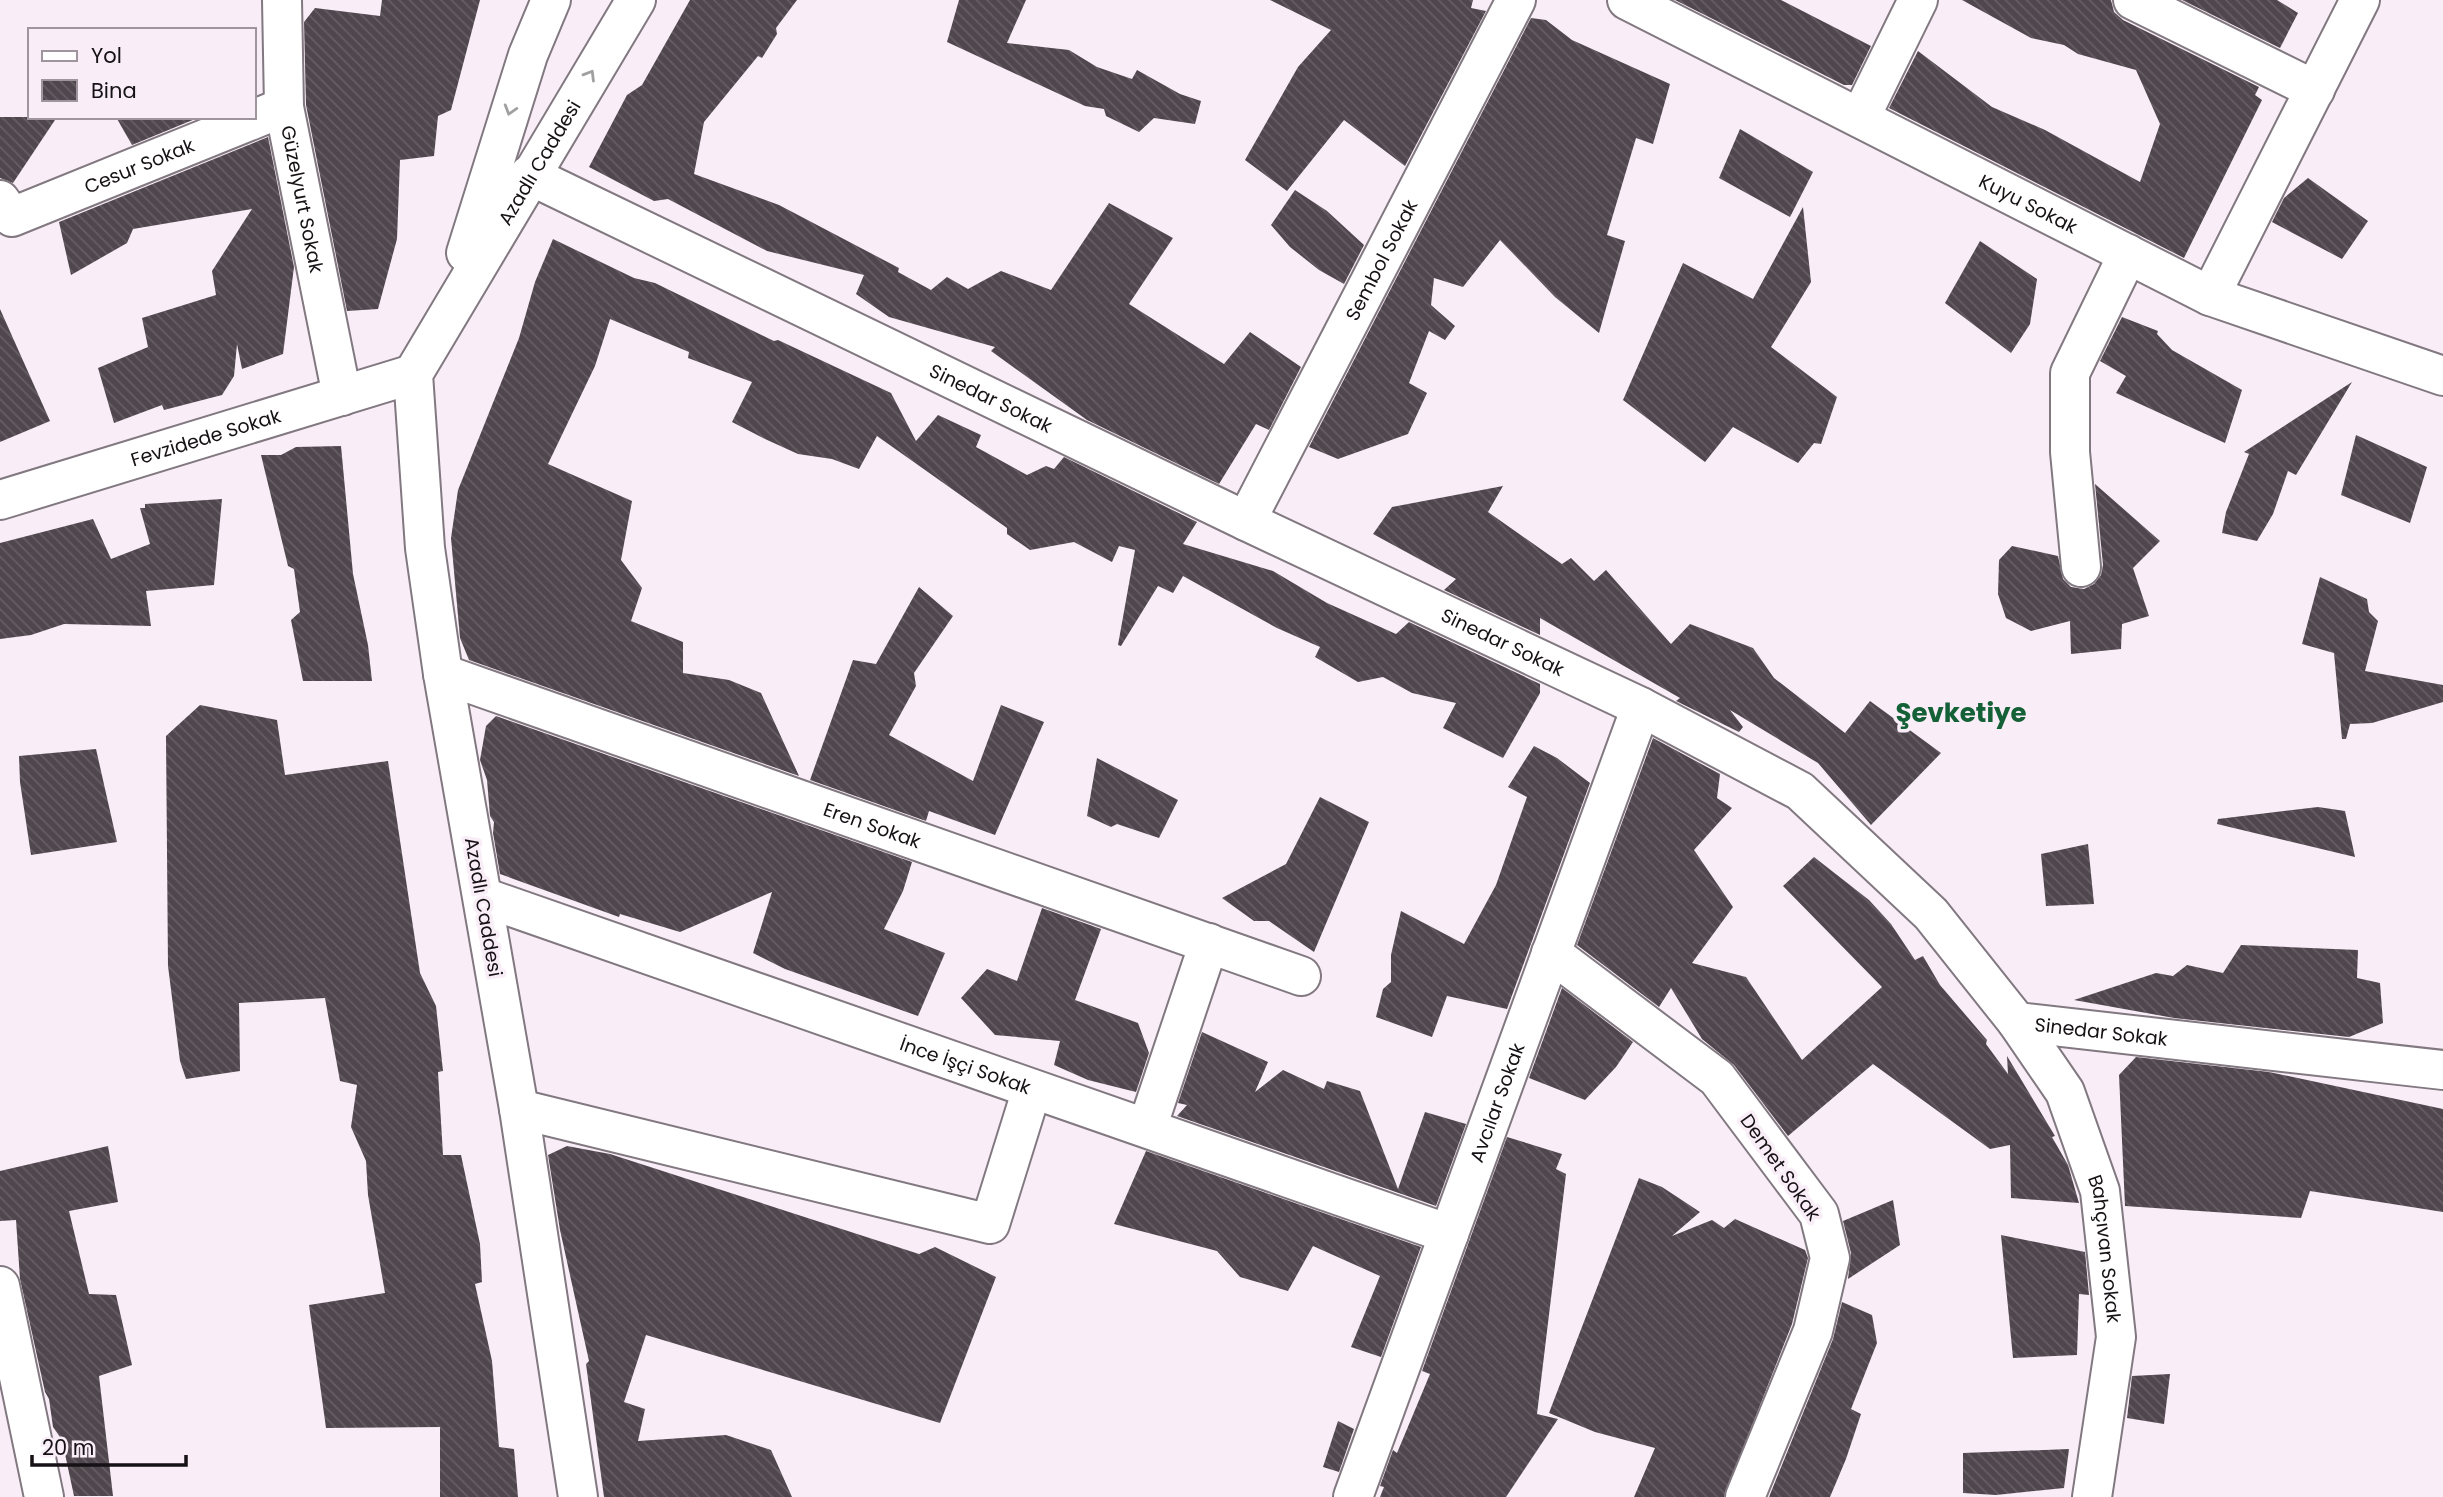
<svg xmlns="http://www.w3.org/2000/svg" width="2443" height="1497" font-family="Poppins,sans-serif">
<style>
.building{fill:url(#building-back-hatch)}
.lines{fill:none;stroke-linecap:round;stroke-linejoin:round}
.street-casing{stroke:#817880;stroke-width:42}
.secondary-casing{stroke:#817880;stroke-width:42}
.street{stroke:#fff;stroke-width:38}
.secondary{stroke:#fff;stroke-width:38}
.oneway{stroke:#a1a0a1}
.labels{text-anchor:middle;stroke-width:7;stroke-linejoin:round;paint-order:stroke}
.street-label{font-size:19px;fill:#151114;stroke:#f9eef7}
.district-label{font-size:26px;font-weight:bold;fill:#156137;stroke:#f9eef7}
</style>
<defs>
<pattern id="building-back-hatch" width="6" height="6" patternUnits="userSpaceOnUse" patternTransform="scale(1.75)"><rect width="6" height="6" fill="#50474e"/><path d="M-1 5l2 2M0 0l6 6M5-1l2 2" fill="none" stroke="#655e63"/></pattern>
</defs>
<rect width="100%" height="100%" fill="#f9eef7"/>
<!-- building -->
<g class="building">
<path d="M382,0H480L451,110L438,116L434,156L400,160L397,239L378,309L347,311L306,105L304,22L315,8L380,16Z"/>
<path d="M690,0H797L776,28L777,34L762,58L758,56L704,122L694,174L779,205L899,268L898,272L931,290L947,277L968,289L1001,271L1051,290L1109,203L1173,238L1129,304L1224,364L1250,332L1301,367L1269,430L1256,424L1219,484L1087,420L991,351L995,347L889,317L856,294L864,275L767,251L668,199L654,201L589,167L627,95L642,85Z"/>
<path d="M959,0H1026L1007,43L1069,50L1097,67L1132,79L1137,70L1180,94L1201,101L1195,124L1154,118L1139,132L1106,116L1104,109L1085,106L947,42Z"/>
<path d="M1270,0H1473L1471,8L1486,11L1405,166L1344,120L1287,191L1245,160L1298,67L1331,30Z"/>
<path d="M1675,0H1781L1871,46L1852,85H1844Z"/>
<path d="M1962,0H2111L2114,12L2123,20L2259,87L2255,95L2262,100L2184,258L1889,108L1918,51L1992,107L2045,130L2140,182L2160,124L2136,70L2078,54L2064,45L2031,38Z"/>
<path d="M2182,0H2277L2298,13L2280,48Z"/>
<path d="M1531,18L1546,20L1572,40L1670,84L1653,144L1636,138L1607,235L1625,241L1599,333L1555,297L1500,240L1463,287L1434,278L1431,305L1455,326L1445,340L1429,331L1409,383L1427,393L1408,434L1338,459L1309,447Z"/>
<path d="M0,117H57L13,183L0,178Z"/>
<path d="M116,117H200L132,145Z"/>
<path d="M1740,129L1813,172L1790,217L1719,178Z"/>
<path d="M268,137L294,267L283,354L242,369L237,344L234,376L222,395L164,410L162,405L114,423L98,368L148,347L142,318L216,295L212,271L252,209L133,229L127,243L71,275L59,222Z"/>
<path d="M2308,178L2368,221L2342,259L2272,222L2284,198Z"/>
<path d="M1295,190L1327,211L1364,245L1344,284L1319,270L1290,247L1271,225Z"/>
<path d="M1803,207L1811,282L1771,347L1837,397L1821,444L1814,443L1798,463L1733,427L1705,462L1623,400L1683,263L1753,299Z"/>
<path d="M553,239L634,278L655,283L774,341L778,340L891,393L916,441L938,415L981,435L976,447L1027,475L1046,466L1054,469L1064,457L1197,522L1183,544L1273,571L1327,603L1396,634L1409,622L1540,684V693L1503,758L1443,728L1456,703L1412,693L1383,677L1358,682L1315,657L1320,647L1277,628L1183,576L1173,593L1158,586L1121,646L1118,645L1135,550L1119,546L1112,562L1074,542L1030,550L1007,534V528L877,436L859,469L832,459L798,454L765,439L732,422L752,382L688,358L689,352L610,319L595,366L548,464L632,501L621,560L642,588L631,621L683,642V673L729,680L761,693L799,776L469,660L460,638L451,538L458,490L519,338L535,282Z"/>
<path d="M1980,241L2037,279L2030,324L2011,353L1945,303Z"/>
<path d="M0,309L50,421L0,442Z"/>
<path d="M2122,317L2158,331L2157,334L2172,350L2242,390L2225,443L2116,393L2126,376L2100,361Z"/>
<path d="M2352,382L2296,475L2288,471L2273,514L2257,541L2222,533L2226,512L2249,454L2244,452Z"/>
<path d="M2356,435L2427,467L2410,523L2341,495Z"/>
<path d="M341,446L353,574L368,645L372,681H303L291,620L300,612L294,569L288,566L261,455H281L296,447Z"/>
<path d="M2095,484L2160,541L2133,568L2149,616L2122,624L2121,649L2071,654L2070,621L2031,631L2006,618L1998,594L1999,560L2012,546L2058,556L2063,579L2071,587L2084,589L2094,584L2101,575L2103,565Z"/>
<path d="M1503,486L1488,512L1562,564L1571,558L1594,581L1606,570L1671,644L1690,624L1753,648L1774,678L1845,733L1870,701L1941,753L1871,825L1818,763L1730,710L1743,727L1739,732L1676,701L1680,698L1540,618V635L1444,590L1456,579L1373,534L1392,507Z"/>
<path d="M222,499L214,585L146,591L151,626L64,624L31,635L0,639V543L93,519L111,559L150,544L140,508H145V504Z"/>
<path d="M2320,577L2367,599L2369,612L2378,621L2365,671L2443,685V702L2372,723L2350,724L2346,739H2342L2334,653L2302,644Z"/>
<path d="M919,587L953,616L914,673L916,686L889,735L973,781L1001,705L1044,722L995,835L929,811L926,821L810,780L853,660L876,664Z"/>
<path d="M200,705L277,720L285,775L388,761L420,973L436,1006L443,1071L438,1072L443,1155H461L480,1244L482,1282L475,1284L492,1361L499,1447L514,1449L518,1497H440V1427L326,1428L309,1305L385,1293L368,1195L366,1161L351,1127L357,1085L340,1081L325,998L239,1003L240,1071L186,1079L180,1061L168,966L166,736Z"/>
<path d="M496,716L912,862L903,891L884,929L945,953L918,1016L785,969L753,953L772,892L680,932L620,914L619,917L500,874L493,833L494,822L490,816L487,780L480,760L486,726Z"/>
<path d="M1653,738L1720,774L1717,798L1732,808L1694,850L1733,907L1692,963L1746,977L1802,1060L1882,987L1783,886L1814,857L1869,900L1891,924L1915,960L1923,956L1940,985L1987,1040L1986,1044L2008,1074L2007,1056L2055,1136L2052,1137L2068,1165L2079,1203L2011,1198L2010,1145L1990,1149L1873,1064L1788,1136L1734,1065L1702,1039L1671,988L1659,1007L1577,945Z"/>
<path d="M1534,746L1557,758L1590,783L1507,1009L1447,996L1432,1037L1376,1017L1383,989L1391,982V955L1401,911L1464,944L1496,885L1527,797L1508,787Z"/>
<path d="M96,749L117,842L31,855L20,782L19,756Z"/>
<path d="M1097,758L1178,800L1159,838L1117,824L1111,827L1087,816Z"/>
<path d="M1320,797L1369,822L1314,952L1269,921H1254L1222,898L1286,864Z"/>
<path d="M2318,807L2345,811L2355,857L2217,824L2218,819Z"/>
<path d="M2088,844L2094,904L2046,906L2041,854Z"/>
<path d="M1042,908L1101,929L1075,1000L1138,1023L1149,1053L1136,1092L1088,1080L1054,1065L1060,1041L995,1035L961,998L987,969L1017,981Z"/>
<path d="M2241,945L2358,950L2357,978L2380,983L2383,1023L2349,1037L2174,1018L2074,1000L2156,973L2173,976L2187,965L2223,973Z"/>
<path d="M1562,988L1633,1042L1616,1067L1585,1100L1529,1078Z"/>
<path d="M1202,1032L1268,1062L1255,1092L1283,1070L1324,1089L1327,1081L1360,1091L1398,1189L1425,1112L1466,1124L1436,1206L1177,1116L1187,1105L1178,1103Z"/>
<path d="M2136,1057L2269,1072L2443,1109V1212L2310,1191L2301,1218L2125,1206L2119,1075Z"/>
<path d="M1507,1137L1562,1154L1556,1169L1566,1174L1537,1414L1558,1419L1506,1497H1380L1384,1487L1380,1486L1393,1450L1397,1453L1430,1374L1422,1371Z"/>
<path d="M108,1146L118,1202L69,1211L89,1294L116,1295L132,1365L99,1376L113,1496H74L62,1440L53,1427L49,1399L45,1392L20,1279L16,1220L0,1221V1171Z"/>
<path d="M567,1146L610,1154L919,1254L935,1247L996,1277L940,1423L646,1335L624,1402L645,1409L638,1441L726,1435L771,1450L792,1497H604L586,1364L589,1361L560,1230L548,1155Z"/>
<path d="M1146,1151L1421,1247L1381,1357L1351,1347L1380,1276L1313,1246L1288,1291L1240,1277L1217,1251L1114,1224Z"/>
<path d="M1639,1178L1662,1187L1700,1212L1672,1236L1712,1220L1724,1228L1735,1219L1805,1250L1808,1258L1792,1324L1724,1497H1634L1655,1448L1595,1432L1549,1413Z"/>
<path d="M1893,1200L1900,1245L1848,1279L1851,1253L1843,1221Z"/>
<path d="M2001,1235L2085,1252L2089,1295L2079,1294L2077,1355L2013,1358Z"/>
<path d="M1842,1302L1872,1315L1877,1343L1851,1409L1861,1414L1846,1459L1830,1497H1769L1833,1339Z"/>
<path d="M2170,1374L2164,1424L2127,1418L2132,1376Z"/>
<path d="M1338,1421L1354,1429L1339,1472L1323,1467Z"/>
<path d="M2069,1449L2064,1488L1996,1495L1963,1493V1453Z"/>
</g>
<g class="lines">
<!-- street casing -->
<g class="street-casing">
<g id="street">
<path id="s1" d="M282,0L284,107L342,396"/>
<path id="s2" d="M1627,0L2210,296L2443,376"/>
<path d="M2133,0L2315,90"/>
<path d="M1860,118L1918,0"/>
<path id="s3" d="M529,175L1246,521L1641,707L1800,791L1931,914L2017,1022L2443,1070"/>
<path id="s4" d="M0,200L12,217L284,107"/>
<path d="M2210,296L2360,0"/>
<path id="s5" d="M0,500L413,374"/>
<path id="s6" d="M1246,521L1516,0"/>
<path d="M2081,567L2070,452V373L2128,254"/>
<path id="s7" d="M443,674L1301,976"/>
<path id="s8" d="M483,897L1449,1234"/>
<path d="M1551,953L1717,1078L1819,1214L1830,1258L1813,1331L1745,1497"/>
<path id="s9" d="M2017,1022L2065,1092L2100,1191L2116,1337L2092,1497"/>
<path d="M519,1109L990,1224L1032,1089"/>
<path d="M1147,1128L1209,943"/>
<path d="M0,1286L44,1497"/>
<path id="s10" d="M1353,1497L1641,707"/>
</g>
</g>
<!-- secondary casing -->
<g class="secondary-casing">
<g id="secondary">
<path d="M466,253L528,55L551,0"/>
<path id="s11" d="M578,1497L519,1109L443,674L425,548L413,374L636,0"/>
</g>
</g>
<!-- street -->
<use href="#street" class="street"/>
<!-- secondary -->
<use href="#secondary" class="secondary"/>
</g>
<!-- one-way arrows -->
<defs><path id="oneway-chevron" d="M-2-3.5L2.5 0L-2 3.5" fill="none" stroke-width="1.6" stroke-linecap="round" stroke-linejoin="round" transform="scale(1.75)"/></defs>
<g class="oneway">
<use href="#oneway-chevron" transform="translate(590 75) rotate(-59)"/>
<use href="#oneway-chevron" transform="translate(510 110) rotate(107)"/>
</g>
<g class="labels">
<!-- street labels -->
<g class="street-label">
<text dy="7" stroke="none"><textPath href="#s11" startOffset="1382">Azadlı Caddesi</textPath></text>
<text dy="7" stroke="none"><textPath href="#s4" startOffset="158">Cesur Sokak</textPath></text>
<text dy="7" stroke="none"><textPath href="#s1" startOffset="201">Güzelyurt Sokak</textPath></text>
<text dy="7" stroke="none"><textPath href="#s2" startOffset="450">Kuyu Sokak</textPath></text>
<text dy="7" stroke="none"><textPath href="#s6" startOffset="294">Sembol Sokak</textPath></text>
<text dy="7" stroke="none"><textPath href="#s3" startOffset="513">Sinedar Sokak</textPath></text>
<text dy="7" stroke="none"><textPath href="#s5" startOffset="215">Fevzidede Sokak</textPath></text>
<text dy="7" stroke="none"><textPath href="#s3" startOffset="1080">Sinedar Sokak</textPath></text>
<text dy="7" stroke="none"><textPath href="#s7" startOffset="455">Eren Sokak</textPath></text>
<text transform="translate(484 907) rotate(80)" y="7">Azadlı Caddesi</text>
<text dy="7" stroke="none"><textPath href="#s3" startOffset="1815">Sinedar Sokak</textPath></text>
<text dy="7" stroke="none"><textPath href="#s8" startOffset="511">İnce İşçi Sokak</textPath></text>
<text dy="7" stroke="none"><textPath href="#s10" startOffset="420">Avcılar Sokak</textPath></text>
<text transform="translate(1781 1167) rotate(55)" y="7">Demet Sokak</text>
<text dy="7" stroke="none"><textPath href="#s9" startOffset="248">Bahçıvan Sokak</textPath></text>
</g>
<!-- district labels -->
<g class="district-label">
<text x="1961" y="722">Şevketiye</text>
</g>
</g>
<!-- legend -->
<rect x="28" y="28" width="228" height="91" fill="#f9eef7" stroke="#9e969c" stroke-width="2"/>
<rect x="42" y="51" width="35" height="10" fill="#ffffff" stroke="#9e969c" stroke-width="2"/>
<text x="91" y="63" font-size="21" fill="#151114">Yol</text>
<rect x="42" y="80" width="35" height="21" fill="url(#building-back-hatch)" stroke="#9e969c" stroke-width="2"/>
<text x="91" y="98" font-size="21" fill="#151114">Bina</text>
<!-- scale -->
<path d="M32 1455v10h154v-10" fill="none" stroke="#151114" stroke-width="3.5"/>
<text x="42" y="1455" font-size="21" fill="#151114" stroke="#f9eef7" stroke-width="5" paint-order="stroke">20 m</text>
</svg>
